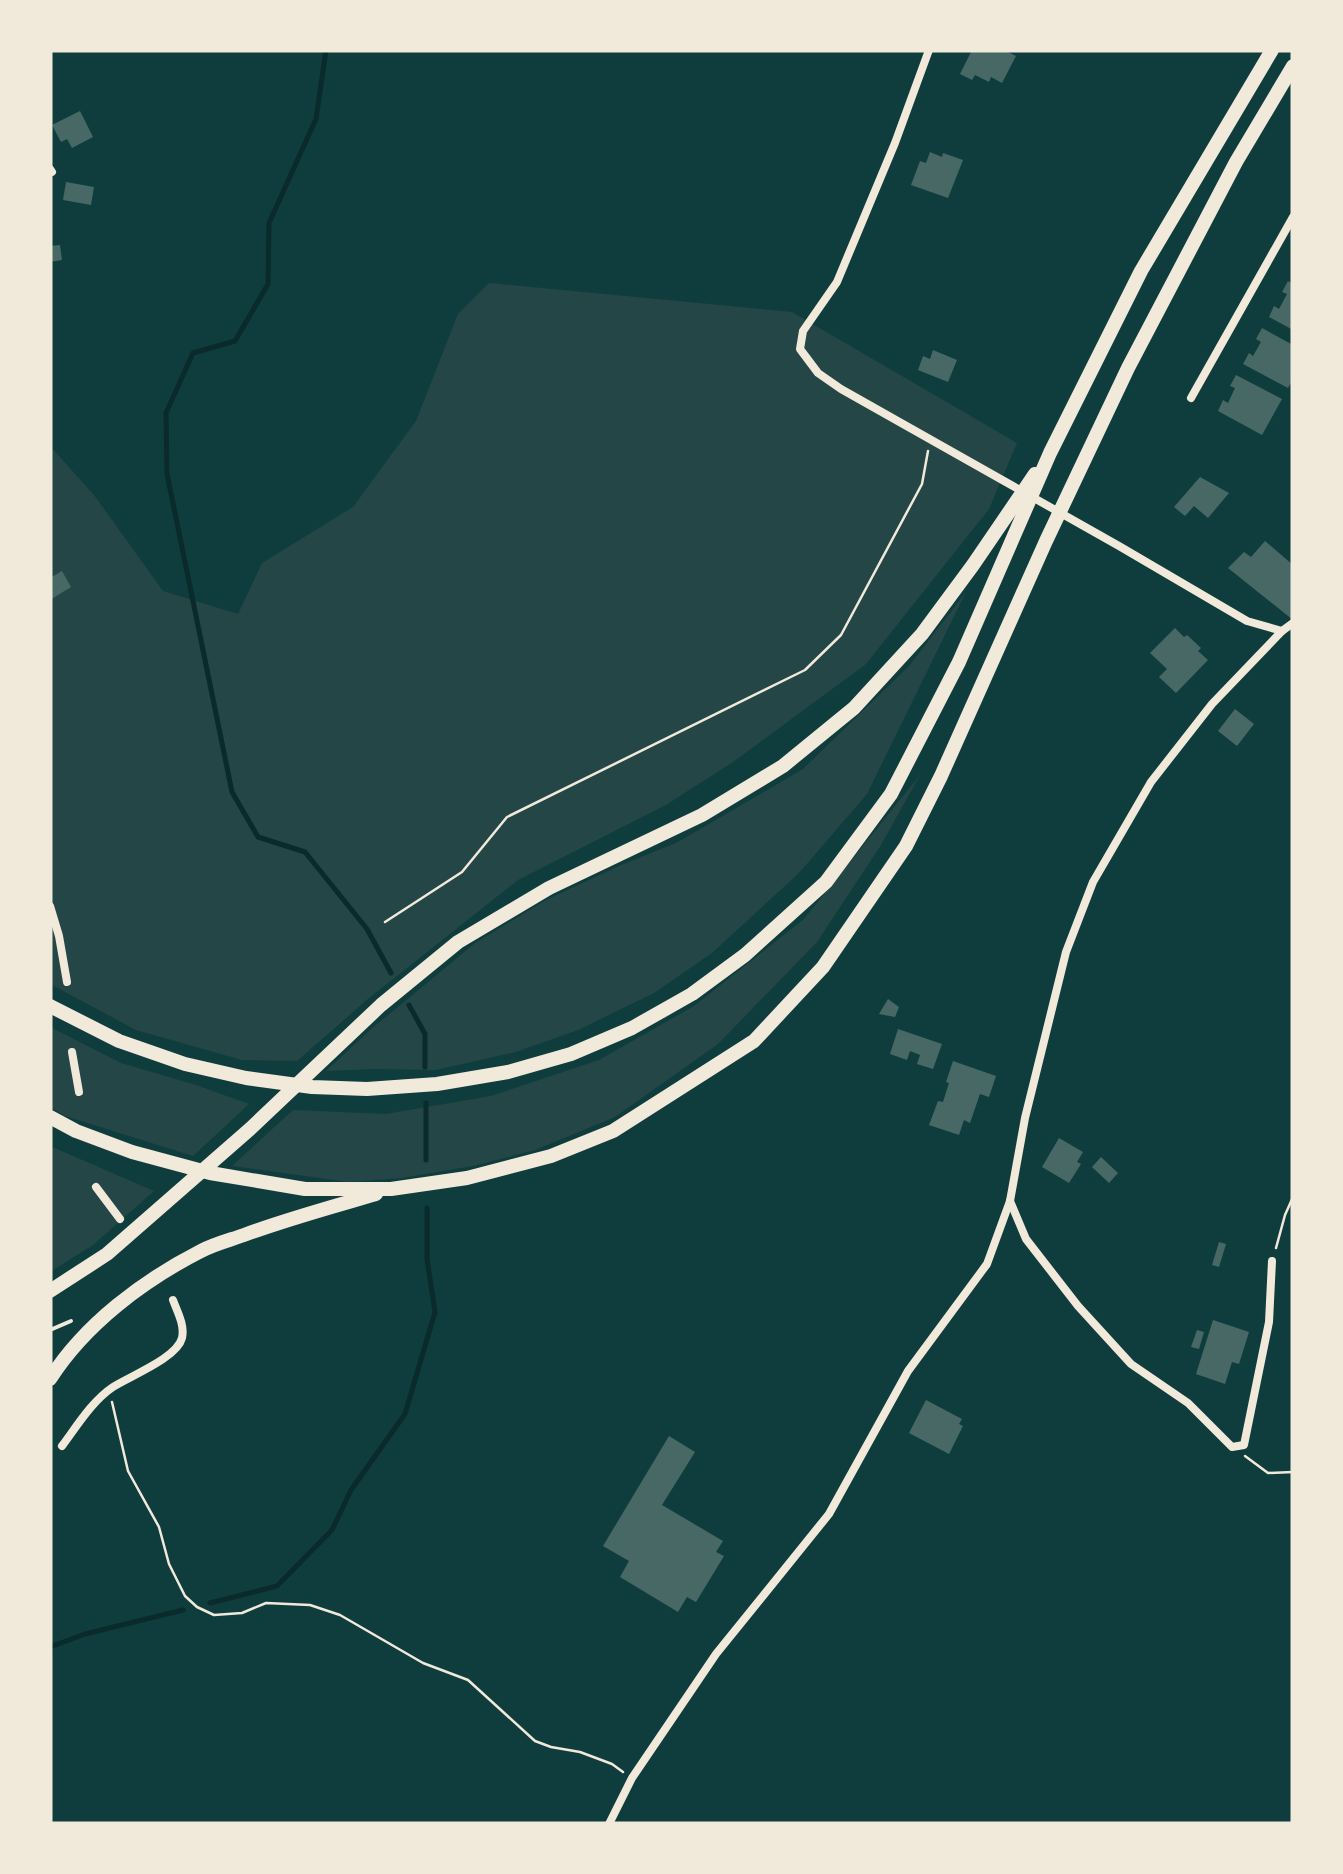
<svg xmlns="http://www.w3.org/2000/svg" width="1343" height="1874" font-family="'Libre Baskerville',serif">
<style>
.green{fill:#244646}
.lines{fill:none;stroke-linecap:round;stroke-linejoin:round}
.stream{stroke:#0a2a2b;stroke-width:5}
.building{fill:#486865}
.path{stroke:#f1e9da;stroke-width:2.5}
.service{stroke:#f1e9da;stroke-width:4}
.minor{stroke:#f1e9da;stroke-width:8}
.motorway{stroke:#f1e9da;stroke-width:14}
</style>
<rect width="100%" height="100%" fill="#0f3d3e"/>
<!-- green -->
<g class="green">
<path d="M489,283L792,312L1017,443L989,509L866,664L733,762L666,805L518,880L369,998L297,1061L242,1060L136,1030L50,984V446L94,495L163,591L238,614L262,563L353,507L416,421L458,314Z"/>
<path d="M966,592L867,794L799,873L712,953L654,993L578,1030L516,1052L436,1070L374,1069L326,1071L369,1031L475,943L548,899L619,866L678,842L803,769L909,666Z"/>
<path d="M920,775L881,845L817,942L718,1044L615,1117L535,1150L473,1166L402,1178L349,1182L232,1166L293,1110L386,1114L491,1096L599,1060L694,1006L804,919Z"/>
<path d="M50,1027L121,1063L196,1085L249,1104L193,1156L65,1116L50,1107Z"/>
<path d="M50,1146L154,1191L93,1245L50,1272Z"/>
</g>
<g class="lines">
<!-- stream -->
<g class="stream">
<path d="M326,50L316,119L269,223L268,284L235,341L193,353L166,413L167,474L232,792L258,837L305,852L367,929L391,973"/>
<path d="M409,1005L425,1034V1067"/>
<path d="M426,1103V1160"/>
<path d="M210,1603L277,1586L332,1530L351,1490L405,1414L435,1312L427,1259V1208"/>
<path d="M50,1647L85,1634L183,1610"/>
</g>
</g>
<!-- building -->
<g class="building">
<path d="M972,50H1004L1016,56L1002,83L991,77L989,82L975,75L972,80L960,74Z"/>
<path d="M80,111L93,137L72,148L67,139L61,142L52,125Z"/>
<path d="M930,152L942,157L943,153L963,160L948,198L911,185L920,161L926,163Z"/>
<path d="M66,182L94,187L91,205L63,200Z"/>
<path d="M60,245L62,260L50,262V246Z"/>
<path d="M1288,281L1293,284V330L1269,317L1274,306L1279,309L1287,294L1282,292Z"/>
<path d="M1262,328L1293,345V379L1288,388L1243,364L1249,353L1253,356L1261,342L1256,339Z"/>
<path d="M933,350L957,360L948,382L918,370L923,356L930,359Z"/>
<path d="M1236,375L1282,399L1262,435L1218,411L1223,400L1228,403L1235,388L1230,386Z"/>
<path d="M1200,477L1229,493L1208,518L1194,506L1185,516L1174,507Z"/>
<path d="M1265,541L1293,565V620L1228,568L1244,552L1251,557Z"/>
<path d="M62,571L71,587L50,600V578Z"/>
<path d="M1175,628L1184,637L1187,635L1201,648L1198,651L1208,660L1176,693L1159,677L1167,669L1150,653Z"/>
<path d="M1235,709L1254,724L1237,746L1218,731Z"/>
<path d="M888,999L899,1007L895,1017L879,1014Z"/>
<path d="M898,1029L942,1044L933,1069L917,1064L920,1055L910,1051L907,1060L890,1054Z"/>
<path d="M953,1061L996,1076L989,1097L980,1094L970,1123L964,1120L959,1135L929,1125L938,1101L943,1102L949,1083L946,1082Z"/>
<path d="M1059,1138L1083,1152L1077,1162L1081,1164L1069,1183L1042,1167Z"/>
<path d="M1101,1157L1118,1173L1109,1183L1092,1167Z"/>
<path d="M1219,1242L1226,1244L1219,1267L1212,1265Z"/>
<path d="M1213,1320L1249,1332L1239,1364L1232,1362L1225,1384L1196,1374Z"/>
<path d="M1197,1330L1204,1332L1199,1349L1191,1347Z"/>
<path d="M926,1400L962,1419L959,1424L963,1426L949,1454L909,1433Z"/>
<path d="M669,1436L695,1452L662,1505L723,1541L716,1552L724,1556L696,1602L687,1597L678,1612L620,1577L629,1561L603,1546Z"/>
</g>
<g class="lines">
<!-- path -->
<g class="path">
<path d="M385,922L462,872L507,817L805,670L841,635L922,484L928,451"/>
<path d="M1276,1248L1285,1215L1293,1197"/>
<path d="M112,1402L128,1471L159,1527L169,1564L185,1596L197,1607L214,1615L242,1613L266,1603L310,1605L340,1615L423,1663L468,1680L535,1741L551,1747L580,1752L612,1764L623,1772"/>
<path d="M1245,1456L1268,1473L1293,1472"/>
</g>
<!-- service -->
<path class="service" d="M50,1330L71,1321"/>
<!-- minor -->
<g class="minor">
<path d="M929,50L895,143L837,282L803,331L800,349L818,373L841,389L1119,546L1247,621L1282,631L1293,623"/>
<path d="M50,169L52,172"/>
<path d="M1191,398L1293,217"/>
<path d="M50,906L59,936L67,982"/>
<path d="M72,1052L79,1092"/>
<path d="M96,1187L120,1219"/>
<path d="M1010,1201L1026,1239L1078,1306L1131,1364L1188,1403L1232,1447L1244,1445L1269,1322L1272,1261"/>
<path d="M62,1446C77,1426 92,1401 113,1387C130,1376 177,1358 182,1338C185,1325 177,1311 173,1300"/>
<path d="M609,1824L632,1778L716,1654L829,1514L908,1371L987,1264L1010,1201L1025,1118L1066,952L1093,882L1151,782L1212,704L1282,631"/>
</g>
<!-- motorway -->
<g class="motorway">
<path d="M50,1006L119,1041L185,1064L246,1078L312,1087L367,1089L437,1084L508,1072L571,1054L632,1028L692,994L745,955L826,882L891,794L959,662L1050,453L1141,271L1272,50"/>
<path d="M50,1117L76,1131L132,1152L210,1173L305,1189H391L467,1178L551,1156L613,1131L754,1041L823,967L906,846L941,776L1046,541L1128,368L1236,162L1293,66"/>
<path d="M50,1291L107,1254L250,1129L381,1005L458,942L549,888L702,815L783,766L854,708L922,634L973,565L1035,474"/>
<path d="M50,1379C85,1324 144,1280 201,1251C214,1244 230,1240 244,1235C287,1219 332,1207 376,1194"/>
</g>
</g>
<!-- border -->
<rect width="1343" height="1874" fill="none" stroke="#f1e9da" stroke-width="105"/>
</svg>
